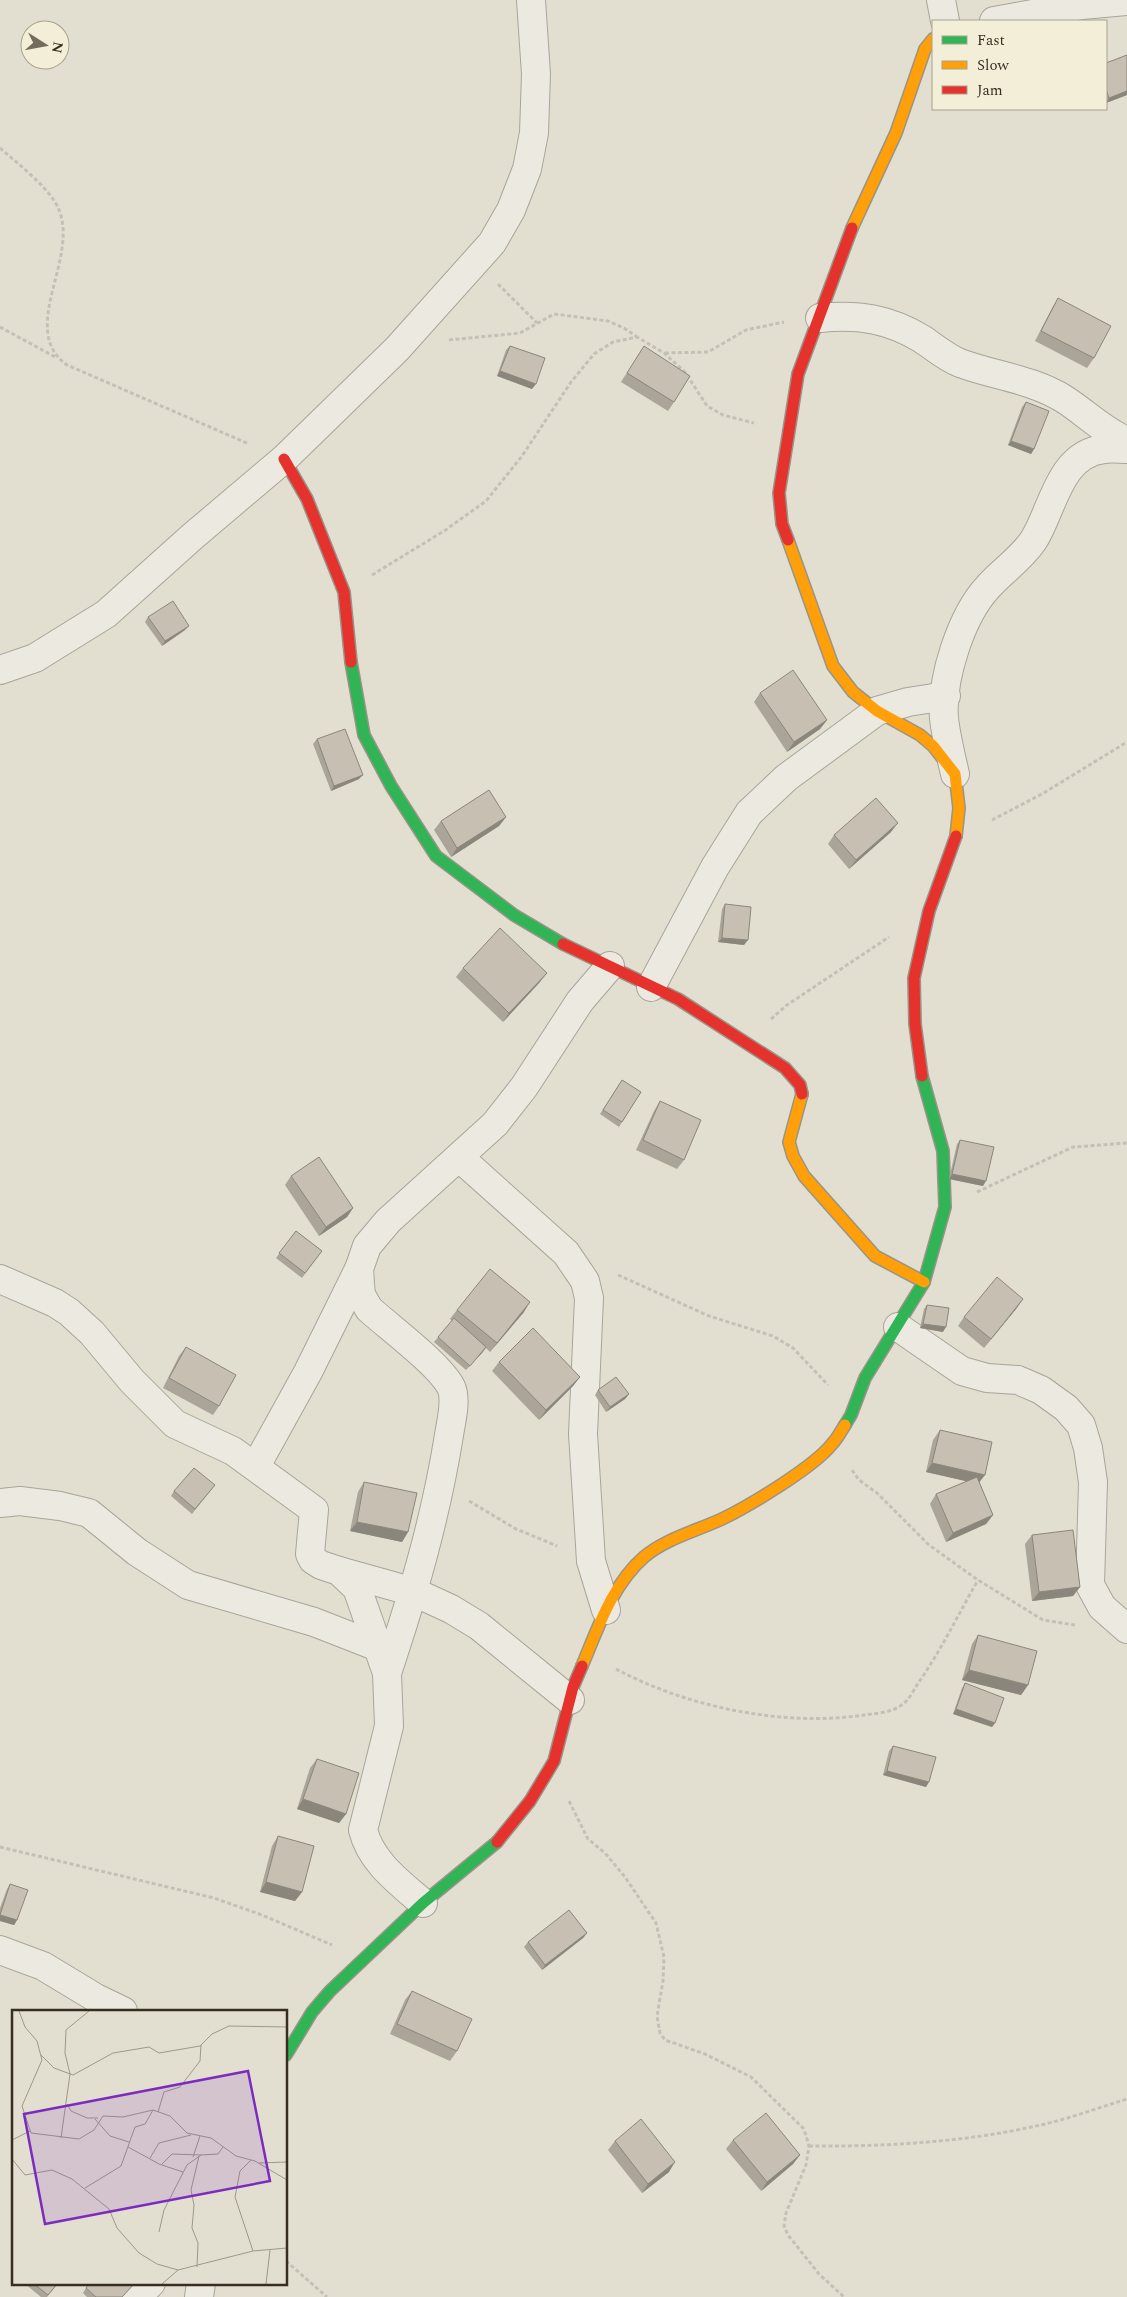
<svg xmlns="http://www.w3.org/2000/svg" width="1127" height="2297" font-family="Spectral,serif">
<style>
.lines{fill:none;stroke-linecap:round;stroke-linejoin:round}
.street-casing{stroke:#a9a499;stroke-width:30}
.fast-casing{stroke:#999488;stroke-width:14}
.slow-casing{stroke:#999488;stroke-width:14}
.jam-casing{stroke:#999488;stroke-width:14}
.path{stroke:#c4c0b7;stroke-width:3;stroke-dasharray:4 2.5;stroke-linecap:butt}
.street{stroke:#ece9e1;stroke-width:28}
.fast{stroke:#30b455;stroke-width:11}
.slow{stroke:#ff9f0a;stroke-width:11}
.jam{stroke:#e5322d;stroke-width:11}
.wall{fill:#aba498}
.shaded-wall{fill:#8b867c}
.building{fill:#c7bfb1;stroke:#8b867c}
.inset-road{fill:none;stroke:#9e988a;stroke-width:1}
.view{fill:#7b2cbf;fill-opacity:0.15;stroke:#7b2cbf;stroke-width:2.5}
.inset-edge{fill:none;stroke:#372e21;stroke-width:2.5}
</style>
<rect width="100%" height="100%" fill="#e3dfd0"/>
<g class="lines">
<!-- street casing -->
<g class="street-casing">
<g id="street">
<path d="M941,0L945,21"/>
<path d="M994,21L1082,5L1127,1"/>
<path d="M820,318C859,314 889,319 922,339C934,347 947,358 960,363C995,376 1032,379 1064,399C1086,413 1103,431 1127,441"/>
<path d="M0,670L35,658L106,614L193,536L284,459L397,349L492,243L511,210L527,169L534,133L536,74L531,0"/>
<path d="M955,774C951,756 946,737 944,718C941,679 961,616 988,587C1002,571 1021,559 1033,541C1053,511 1058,454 1104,449C1112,448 1120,449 1127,449"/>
<path d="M651,987L715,867L749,813L786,778L877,711L908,702L946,696"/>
<path d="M460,1158L566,1253L585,1281L589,1298L583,1434L591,1561L606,1610"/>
<path d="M0,1279L55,1303L69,1312L92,1333L132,1381L175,1424L233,1451L314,1510L310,1554L313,1560L321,1565L339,1571L357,1588L387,1673L389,1726L363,1830C371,1862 399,1882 423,1903"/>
<path d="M898,1327L962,1371L987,1378L1018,1380L1041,1390L1066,1408L1081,1425L1088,1448L1093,1482L1090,1585L1102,1607L1127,1629"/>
<path d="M256,1466L308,1372L359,1269"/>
<path d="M0,1503L20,1501L60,1506L89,1513L137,1552L188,1585L314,1622L378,1647"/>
<path d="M339,1571L414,1592L451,1609L479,1626L570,1700"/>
<path d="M387,1673C413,1595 436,1517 449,1435C451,1422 457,1399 451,1387C439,1364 390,1328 369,1309L361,1295L360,1284L359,1269L367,1246L388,1221L495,1124L524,1087L580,1001L610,966"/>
<path d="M0,1950L43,1966L96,1998L123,2011"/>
<path d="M137,2297L151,2283"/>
<path d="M199,2297L201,2283"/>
</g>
</g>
<!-- fast casing -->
<g class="fast-casing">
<g id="fast">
<path d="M351,662L364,735L391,786L436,856L514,915L563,944"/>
<path d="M845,1425L851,1415L865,1378L924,1282L945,1207L943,1151L922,1076"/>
<path d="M286,2055L312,2012L330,1991L423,1903L497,1842"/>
</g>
</g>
<!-- slow casing -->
<g class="slow-casing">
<g id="slow">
<path d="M852,228L896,133L925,49L933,39"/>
<path d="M788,540L833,666L853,692L877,711L920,735L933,746L955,774L959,808L956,836"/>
<path d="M802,1094L789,1142L793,1156L804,1176L875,1256L924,1282"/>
<path d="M582,1666C598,1628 612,1585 644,1557C665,1539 696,1531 722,1519C749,1506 814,1467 832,1444C837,1439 841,1431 845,1425"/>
</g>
</g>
<!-- jam casing -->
<g class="jam-casing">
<g id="jam">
<path d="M284,459L307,499L344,592L351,662"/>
<path d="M788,540L782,524L779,493L798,374L852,228"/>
<path d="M563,944L678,999L785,1068L800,1085L802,1094"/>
<path d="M922,1076L915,1024L914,978L929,911L956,836"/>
<path d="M497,1842L530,1801L554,1761L573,1687L582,1666"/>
</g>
</g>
<!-- path -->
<g class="path">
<path d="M0,148C16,162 44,184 55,202C86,252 15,328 67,365L249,444"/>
<path d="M498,284L537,323"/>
<path d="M0,327L57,358"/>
<path d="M449,340L520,333L554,314L608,321L624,328L637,337"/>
<path d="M665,353L708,352L746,330L784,322"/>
<path d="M372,575L444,531L486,501L522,456L571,382L594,354L613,342L637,337L664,353L685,372L707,406L723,415L754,423"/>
<path d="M992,820L1042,794L1127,742"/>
<path d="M771,1019L787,1005L889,937"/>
<path d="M977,1192L1073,1147L1127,1143"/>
<path d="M618,1275L709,1316L773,1336L793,1348L828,1385"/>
<path d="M852,1470L859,1480L877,1493L929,1545L978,1580L1043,1620L1075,1625"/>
<path d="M469,1501L516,1529L557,1546"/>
<path d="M616,1669C687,1707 783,1727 864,1715C877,1713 892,1713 903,1704C910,1699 914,1689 919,1682C941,1650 958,1615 978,1580"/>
<path d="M569,1801L588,1839L605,1853L625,1877L656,1923L664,1957L663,1981L657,2016L660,2033L665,2040L705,2054L751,2077L804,2129L809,2146L806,2165L786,2213L784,2226L788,2235L819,2274L844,2297"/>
<path d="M0,1847L214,1898L262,1915L332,1945"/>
<path d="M809,2146C881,2147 966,2142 1036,2126C1066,2120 1097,2108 1127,2099"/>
<path d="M286,2261L327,2297"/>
</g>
<!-- street -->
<use href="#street" class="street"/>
<!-- fast -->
<use href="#fast" class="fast"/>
<!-- slow -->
<use href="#slow" class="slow"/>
<!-- jam -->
<use href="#jam" class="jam"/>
</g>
<!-- wall -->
<g class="wall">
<path d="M1127,55V95L1106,103V63Z"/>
<path d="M1058,298L1094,358L1087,368L1035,341L1052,308Z"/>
<path d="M510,346L532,389L497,376L506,350Z"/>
<path d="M644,346L674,402L668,411L621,382Z"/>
<path d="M1026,402L1034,449L1031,454L1008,445L1022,407Z"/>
<path d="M148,617L185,630L162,646L145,622Z"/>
<path d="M760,693L827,720L820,729L787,752L754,702Z"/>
<path d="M317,739L359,779L331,791L313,744Z"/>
<path d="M506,817L499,826L451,857L434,830L441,821Z"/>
<path d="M891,832L849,869L828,844L834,835Z"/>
<path d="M725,904L744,945L718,942L722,909Z"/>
<path d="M463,968L540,982L503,1022L456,977Z"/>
<path d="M622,1080L641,1092L619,1127L600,1114Z"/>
<path d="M660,1101L684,1160L677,1169L636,1150L654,1111Z"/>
<path d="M960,1140L983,1186L949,1179L957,1144Z"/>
<path d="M291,1176L353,1208L347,1217L319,1236L285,1185Z"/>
<path d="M296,1231L322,1251L302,1278L276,1258Z"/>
<path d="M1023,1299L984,1348L958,1326L964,1317Z"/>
<path d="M927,1305L943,1332L920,1328L924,1309Z"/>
<path d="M457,1310L524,1312L490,1352L486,1348L466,1370L434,1342L452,1321L450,1319Z"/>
<path d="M186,1347L219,1406L213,1415L163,1388L179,1356Z"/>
<path d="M499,1362L580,1377L573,1386L539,1420L492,1371Z"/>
<path d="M598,1390L629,1394L625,1399L606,1412L595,1395Z"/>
<path d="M940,1430L979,1482L993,1515L986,1524L946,1542L930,1504L936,1494L967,1481L926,1472L933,1440Z"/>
<path d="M364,1482L408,1532L402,1542L350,1531L358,1492Z"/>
<path d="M215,1485L192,1514L171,1496L174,1491Z"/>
<path d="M1032,1535L1080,1587L1073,1596L1032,1601L1025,1544Z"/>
<path d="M978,1635L1028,1685L1021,1695L962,1680L972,1644Z"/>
<path d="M965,1683L995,1723L992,1727L953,1714L962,1688Z"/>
<path d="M893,1746L926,1787L883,1775L889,1751Z"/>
<path d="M317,1759L346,1814L339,1823L297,1809L310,1768Z"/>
<path d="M278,1836L302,1892L295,1901L260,1892L272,1846Z"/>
<path d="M10,1884L17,1920L14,1925L0,1921V1908L7,1889Z"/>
<path d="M587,1933L583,1938L542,1970L524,1947L528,1942Z"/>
<path d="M412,1991L457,2051L450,2061L390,2034L405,2000Z"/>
<path d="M733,2140L800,2155L793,2164L761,2191L726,2149Z"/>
<path d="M615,2141L669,2172L642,2193L608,2150Z"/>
<path d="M24,2283H58L47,2297H41Z"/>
<path d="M134,2284L122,2297H87L83,2293L86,2288Z"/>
</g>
<!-- shaded-wall -->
<g class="shaded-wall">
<path d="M1127,91V95L1106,103L1109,98Z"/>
<path d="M500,371L536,384L532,389L497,376Z"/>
<path d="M1011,441L1034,449L1031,454L1008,445Z"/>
<path d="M189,626L185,630L162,646L165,641Z"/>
<path d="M827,720L820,729L787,752L794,742Z"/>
<path d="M363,775L359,779L331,791L334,786Z"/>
<path d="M506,817L499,826L451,857L457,848Z"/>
<path d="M898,823L891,832L849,869L856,860Z"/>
<path d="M722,938L748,940L744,945L718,942Z"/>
<path d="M547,973L540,982L503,1022L509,1013Z"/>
<path d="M952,1174L986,1181L983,1186L949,1179Z"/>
<path d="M353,1208L347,1217L319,1236L326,1227Z"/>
<path d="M1023,1299L1017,1308L984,1348L991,1339Z"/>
<path d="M530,1302L524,1312L490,1352L497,1343Z"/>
<path d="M923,1324L946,1327L943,1332L920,1328Z"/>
<path d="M486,1347L483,1352L466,1370L470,1366Z"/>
<path d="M580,1377L573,1386L539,1420L546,1410Z"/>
<path d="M629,1394L625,1399L606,1412L610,1407Z"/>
<path d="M932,1463L985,1475L978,1484L926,1472Z"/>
<path d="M993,1515L986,1524L946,1542L953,1533Z"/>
<path d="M357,1522L408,1532L402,1542L350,1531Z"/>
<path d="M1080,1587L1073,1596L1032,1601L1039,1592Z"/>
<path d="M969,1670L1028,1685L1021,1695L962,1680Z"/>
<path d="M956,1709L995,1723L992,1727L953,1714Z"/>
<path d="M887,1771L929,1782L926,1787L883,1775Z"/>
<path d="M303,1799L346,1814L339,1823L297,1809Z"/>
<path d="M266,1882L302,1892L295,1901L260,1892Z"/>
<path d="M0,1915L17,1920L14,1925L0,1921Z"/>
<path d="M587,1933L583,1938L542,1970L545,1965Z"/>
<path d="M800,2155L793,2164L761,2191L767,2182Z"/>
<path d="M675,2162L669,2172L642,2193L648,2184Z"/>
</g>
<!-- building -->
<g class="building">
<path d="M1127,55V91L1109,98L1106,89V63Z"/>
<path d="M1058,298L1111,326L1094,358L1041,331Z"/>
<path d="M510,346L545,358L536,384L500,371Z"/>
<path d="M644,346L690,376L674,402L627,373Z"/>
<path d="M1026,402L1049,411L1034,449L1011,441Z"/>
<path d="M173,601L189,626L165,641L148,617Z"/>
<path d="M793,670L827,720L794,742L760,693Z"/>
<path d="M345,729L363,775L334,786L317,739Z"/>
<path d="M489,790L506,817L457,848L441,821Z"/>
<path d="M876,798L898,823L856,860L834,835Z"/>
<path d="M725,904L751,907L748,940L722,938Z"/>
<path d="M500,928L547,973L509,1013L463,968Z"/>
<path d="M622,1080L641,1092L622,1122L603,1110Z"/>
<path d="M660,1101L701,1120L684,1160L643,1140Z"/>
<path d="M960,1140L994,1147L986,1181L952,1174Z"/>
<path d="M319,1157L353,1208L326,1227L291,1176Z"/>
<path d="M296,1231L322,1251L305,1273L279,1253Z"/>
<path d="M490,1269L530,1302L497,1343L457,1310Z"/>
<path d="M997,1277L1023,1299L991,1339L964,1317Z"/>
<path d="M927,1305L949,1308L946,1327L923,1324Z"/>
<path d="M454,1318L486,1347L470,1366L438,1337Z"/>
<path d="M533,1328L580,1377L546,1410L499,1362Z"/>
<path d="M186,1347L236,1375L219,1406L169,1378Z"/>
<path d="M616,1377L629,1394L610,1407L598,1390Z"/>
<path d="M940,1430L992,1442L985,1475L932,1463Z"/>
<path d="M194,1468L215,1485L195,1509L174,1491Z"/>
<path d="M977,1477L993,1515L953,1533L936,1494Z"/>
<path d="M364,1482L417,1493L408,1532L357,1522Z"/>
<path d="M1073,1530L1080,1587L1039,1592L1032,1535Z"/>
<path d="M978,1635L1037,1651L1028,1685L969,1670Z"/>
<path d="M965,1683L1004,1698L995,1723L956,1709Z"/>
<path d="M893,1746L936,1757L929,1782L887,1771Z"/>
<path d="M317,1759L359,1773L346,1814L303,1799Z"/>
<path d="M278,1836L314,1846L302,1892L266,1882Z"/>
<path d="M10,1884L28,1890L17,1920L0,1915Z"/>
<path d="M569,1910L587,1933L545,1965L528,1942Z"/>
<path d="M412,1991L472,2019L457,2051L397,2024Z"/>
<path d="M766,2113L800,2155L767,2182L733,2140Z"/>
<path d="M641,2119L675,2162L648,2184L615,2141Z"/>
<path d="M33,2283H58L48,2295Z"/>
<path d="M90,2283H133L134,2284L122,2297H96L86,2288Z"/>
</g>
<!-- overview -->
<g transform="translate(12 2010)">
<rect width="275" height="275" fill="#e3dfd0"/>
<path class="inset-road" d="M7,1L13,17L25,31L30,50L10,96L19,123L67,129L82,120L91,106L111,107L141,100L158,106L175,123L199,128L224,146L243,151L275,170M29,45L42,58L61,65L101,43L137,37L147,43L188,36L200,24L217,16L275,17M55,94L59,101L75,108H86M146,102L152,82L168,77L188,51L189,35M83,109L98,126L117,132M49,128L58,64L53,43L54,20L77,1M0,130L18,121M116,137L149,155L160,144L189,145M181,147L188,126M138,148L147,133L179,125M0,149L13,165L40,160L60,169L97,199L105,218L127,243L145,254L166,260M239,150L228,161L223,187L241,241M247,153L275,152M150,155L171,162M73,178L109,156L123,117L133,114L141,100M147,222L152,200L175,155L189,145L206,144L211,137M185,257L186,233L180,218L182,195L179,180L187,146M150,274L166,260L241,241L275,238M254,274L258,240"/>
<path class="view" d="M236,61L258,171L33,214L12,104Z"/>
<rect width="275" height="275" class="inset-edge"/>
</g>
<!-- legend -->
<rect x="932" y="20" width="175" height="90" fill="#f3eed7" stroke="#a8a18e"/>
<rect x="942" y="36" width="25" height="8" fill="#30b455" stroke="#a8a18e"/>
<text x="977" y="45" font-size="15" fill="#372e21">Fast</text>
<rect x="942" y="61" width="25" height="8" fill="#ff9f0a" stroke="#a8a18e"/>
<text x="977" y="70" font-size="15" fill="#372e21">Slow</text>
<rect x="942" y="86" width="25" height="8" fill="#e5322d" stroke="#a8a18e"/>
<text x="977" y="95" font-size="15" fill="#372e21">Jam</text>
<!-- north arrow -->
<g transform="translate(45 45) rotate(101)"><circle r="24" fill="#f3eed7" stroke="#a8a18e"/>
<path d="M0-4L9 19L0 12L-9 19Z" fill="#736c5e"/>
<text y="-8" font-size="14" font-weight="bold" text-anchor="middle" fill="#372e21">N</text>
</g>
</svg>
